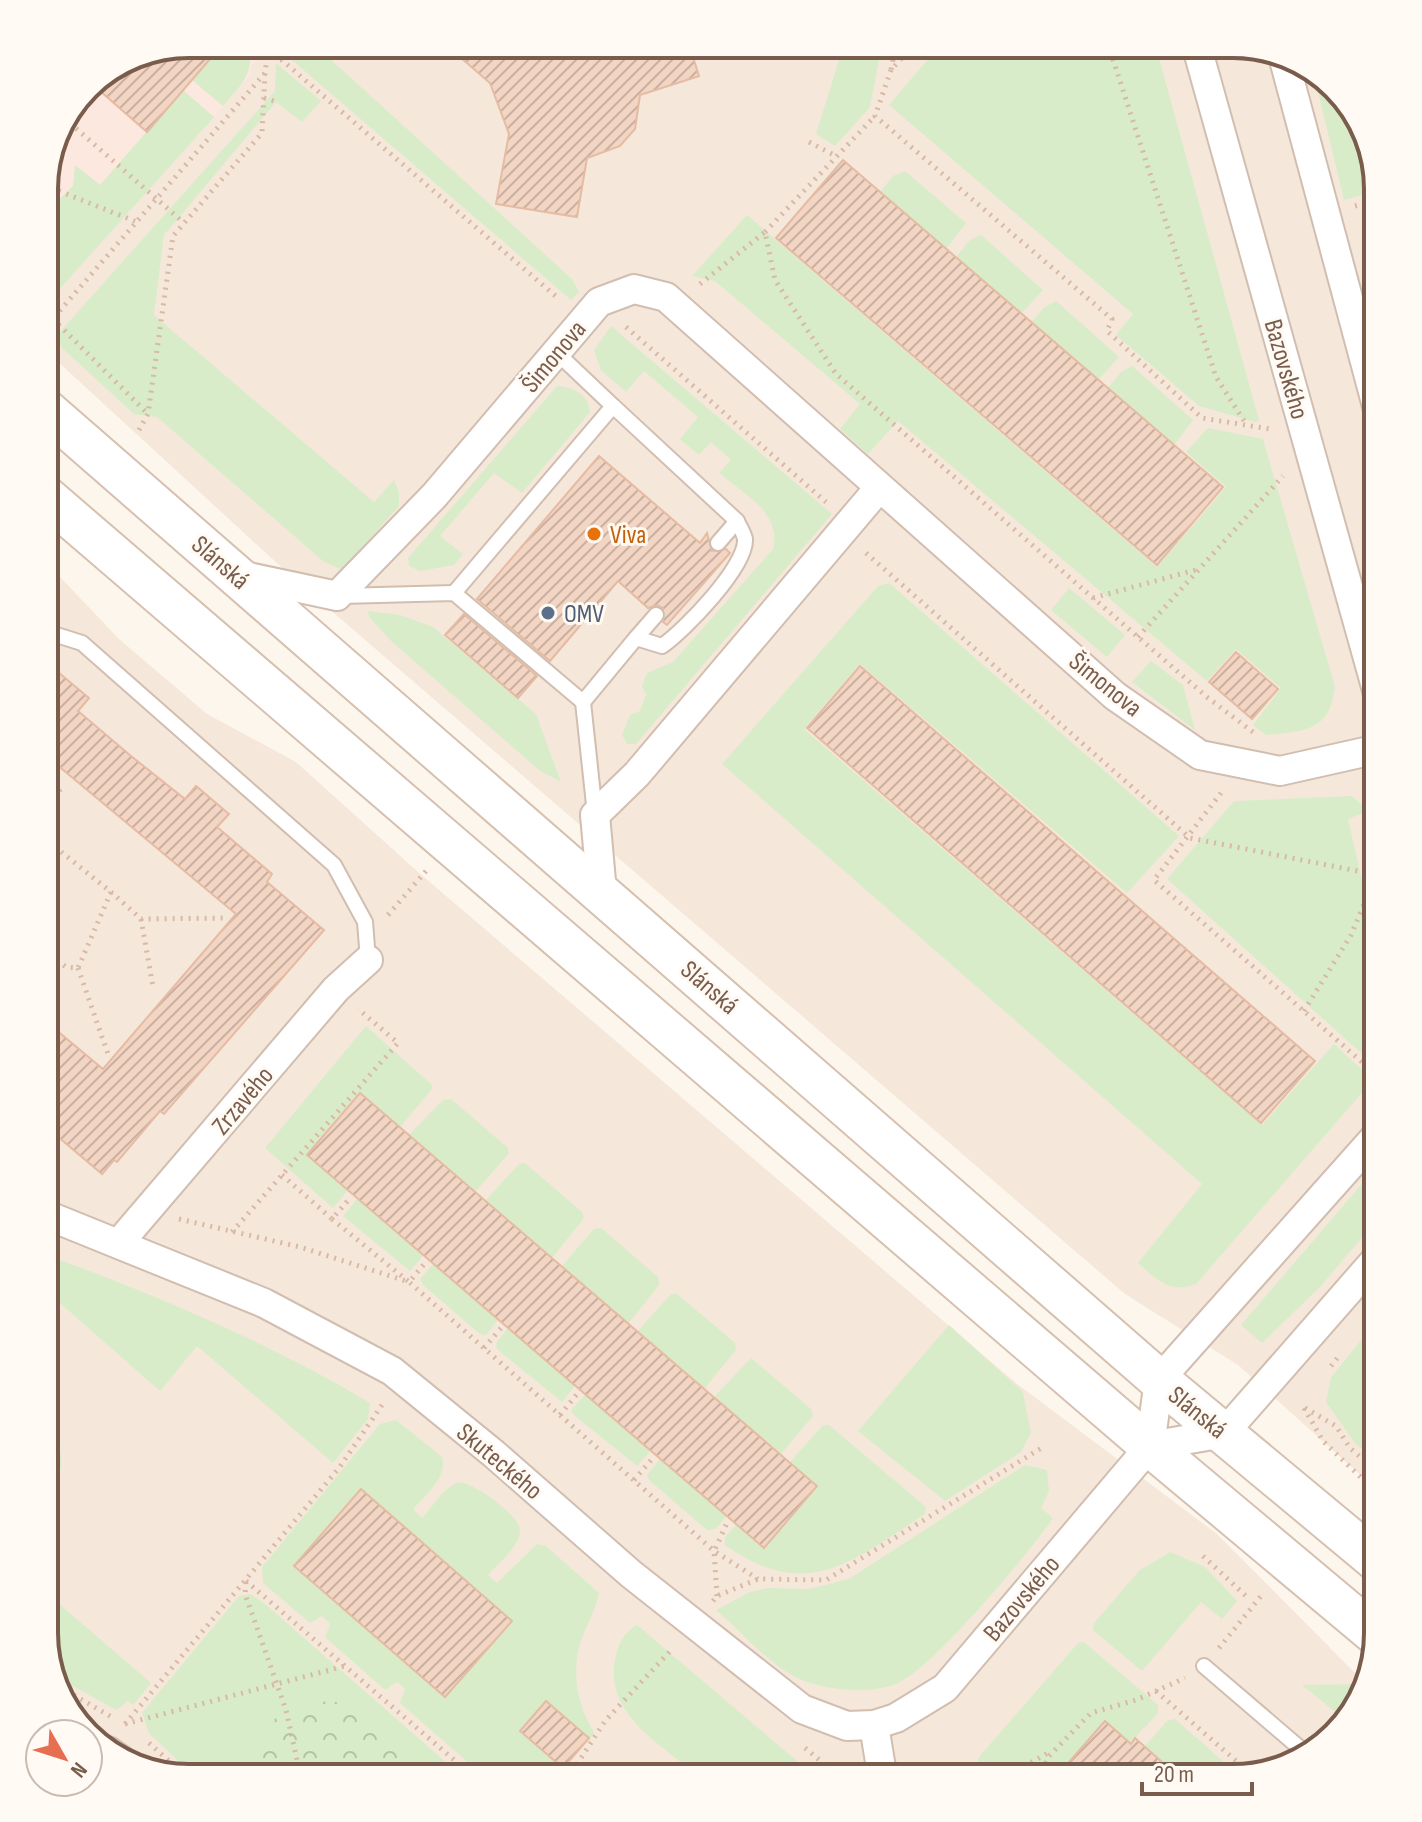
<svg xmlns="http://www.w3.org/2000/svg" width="1422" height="1822" font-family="'Sofia Sans Condensed',sans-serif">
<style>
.residential{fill:#f5e8da}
.commercial{fill:#fde8e0}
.grass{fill:#d8ecc9;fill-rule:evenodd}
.forest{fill:url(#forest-crowns)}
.building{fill:url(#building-hatch);stroke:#e6bba3;stroke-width:2}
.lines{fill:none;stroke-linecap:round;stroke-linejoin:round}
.lane-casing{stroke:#d1beb0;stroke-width:18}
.street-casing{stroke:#d1beb0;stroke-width:32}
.secondary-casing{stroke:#d6c0b0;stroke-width:44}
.path{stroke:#d9b8a5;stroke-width:5;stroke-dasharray:2 6;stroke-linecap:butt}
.lane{stroke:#fff;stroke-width:14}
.street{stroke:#fff;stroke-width:28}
.secondary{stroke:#fff;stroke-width:40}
.path-bridge{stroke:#d9b8a5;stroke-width:5;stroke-dasharray:2 6;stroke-linecap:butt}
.food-dot{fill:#e8710a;stroke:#fffaf3;stroke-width:3}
.service-dot{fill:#5c6f8a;stroke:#fffaf3;stroke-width:3}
.labels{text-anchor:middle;stroke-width:6;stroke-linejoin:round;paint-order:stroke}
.street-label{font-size:26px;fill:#7a5c4d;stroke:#fffaf3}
.food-label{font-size:26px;fill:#c56008;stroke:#fffaf3;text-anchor:start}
.service-label{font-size:26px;fill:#4e5e75;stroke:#fffaf3;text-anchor:start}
.rim{fill:none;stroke:#7a5c4d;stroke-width:4}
</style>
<defs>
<pattern id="forest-crowns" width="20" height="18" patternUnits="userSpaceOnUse" patternTransform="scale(2)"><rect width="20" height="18" fill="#d8ecc9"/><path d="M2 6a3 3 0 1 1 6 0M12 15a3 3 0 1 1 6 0" fill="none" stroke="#b4c2a5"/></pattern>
<pattern id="building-hatch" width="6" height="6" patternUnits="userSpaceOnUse" patternTransform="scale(2)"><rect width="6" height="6" fill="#f3d5c3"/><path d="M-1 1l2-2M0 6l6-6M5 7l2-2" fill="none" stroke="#cab0a1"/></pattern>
</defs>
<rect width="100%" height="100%" fill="#fdf6ec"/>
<!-- residential -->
<g class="residential">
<path d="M268,44H1242L1305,63L1354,109L1378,189V1491L1238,1365L1125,1294L292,577L44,349V306L249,76L251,66Z"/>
<path d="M44,560L119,639L207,714L296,762L418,872L1016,1383L1217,1534L1365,1683L1359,1705L1313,1754L1234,1778H188L117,1759L68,1713L44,1633Z"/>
</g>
<!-- commercial -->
<path class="commercial" d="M189,44H270L251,66L249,76L44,306V179L59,124L93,80Z"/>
<!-- grass -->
<g class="grass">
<path d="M223,44H246C258,72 240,86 223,106L192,80Z"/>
<path d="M279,44H340L329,58L572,279L579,292L571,300L278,48Z"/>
<path d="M844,44H882L870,107L835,146L816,134Z"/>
<path d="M941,44H1155L1259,420L1255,422L1199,406L1116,335L1133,314L889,105Z"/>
<path d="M276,63L321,101L302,122L276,102L164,235L154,315L374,502L394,480L399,492V506L342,570L323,561L157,417L134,414L61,347L58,334L275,91Z"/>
<path d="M1313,71L1345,101L1369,193L1344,200Z"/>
<path d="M183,90L214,117L47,303L44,214L73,186L75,165L100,185Z"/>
<path d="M905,171L966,223L946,249L880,192L893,176Z"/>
<path d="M747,215L1157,567L1226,487L1186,452L1208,428L1263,439L1335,687C1330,732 1304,731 1266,735L1253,725L1281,688L1236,649L1207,681L898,421L868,454L840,429L860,404L715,281L692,276Z"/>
<path d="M981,235L1043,290L1021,314L956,257L969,241Z"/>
<path d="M1056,301L1119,357L1098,380L1031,322L1045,307Z"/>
<path d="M611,326L832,514L636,744H627L622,735L630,715L640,711L646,695L642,686L647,673L673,662L773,549C782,513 744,494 719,473L731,460L711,442L699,455L680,439L698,417L644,371L626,392L601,370L594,350Z"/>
<path d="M1132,366L1193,420L1174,445L1108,388L1121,372Z"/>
<path d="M557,386C573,387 588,394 590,412L522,493L494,473L440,536L463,554L454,565L420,571L409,566L408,558Z"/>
<path d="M889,583L1179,836L1127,893L860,664L804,729L1262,1125L1334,1044L1373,1080L1196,1284C1170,1294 1157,1280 1138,1263L1202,1184L722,764L878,586Z"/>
<path d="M1069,588L1125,635L1107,657L1051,610Z"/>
<path d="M368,611L400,615L433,627L536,714L561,782L539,770L390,640L369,617Z"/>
<path d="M1151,661L1183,685L1195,730L1132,682Z"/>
<path d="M1352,796L1369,811L1348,819L1363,885H1378V1068L1167,879L1234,801Z"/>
<path d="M366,1026L432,1085V1089L400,1127L360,1093L307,1154L348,1190L333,1208L265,1148Z"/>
<path d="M451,1099L508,1148L509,1153L475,1192L409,1135L443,1100Z"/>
<path d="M525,1163L582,1212L584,1218L552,1258L485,1201L519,1164Z"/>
<path d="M1378,1165V1219L1320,1287L1262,1343L1241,1325Z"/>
<path d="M357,1199L423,1256L410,1271L343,1216Z"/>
<path d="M601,1228L658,1277L659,1285L628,1324L562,1266L594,1229Z"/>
<path d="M44,1254C158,1296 266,1341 370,1403L368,1419L333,1463L197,1346L160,1391L44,1289Z"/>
<path d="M433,1264L498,1320L486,1335L480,1334L423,1285L420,1279Z"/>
<path d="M671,1294H677L735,1343L736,1350L704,1389L637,1332Z"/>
<path d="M1378,1320V1462L1355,1443L1326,1402L1331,1377Z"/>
<path d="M949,1325L1023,1392L1031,1433L1021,1452L945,1501L858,1431Z"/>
<path d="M508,1328L575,1386L562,1402L497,1349L496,1343Z"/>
<path d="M751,1358L811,1409L813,1416L780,1455L714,1397Z"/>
<path d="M585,1395L650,1451L637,1466L574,1415L571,1410Z"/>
<path d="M396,1420L442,1457C448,1477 425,1495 413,1509L422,1518C432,1508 443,1488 457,1483C470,1478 519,1516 520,1529C522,1544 497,1565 488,1575L497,1583L537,1544L546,1546L599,1593C596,1608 589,1621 583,1635C570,1668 576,1704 595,1734L589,1738L546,1701L520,1731L563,1768V1772L537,1778H486L400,1703L405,1689L397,1682L385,1690L325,1637L330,1624L322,1616L310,1623L263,1583L262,1567L380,1424ZM361,1489L512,1621L445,1697L294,1566Z"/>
<path d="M823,1425H829L926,1507L925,1514C854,1560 807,1604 725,1545V1537L736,1525L764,1548L817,1488L790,1462Z"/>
<path d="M44,1427C70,1450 64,1477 44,1501Z"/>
<path d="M660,1459L727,1516L715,1529L707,1530L649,1480L647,1475Z"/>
<path d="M1025,1465L1047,1470L1049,1491L1041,1508L1053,1518C1030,1552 933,1668 898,1683C871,1694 835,1691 807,1682C773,1670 743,1633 716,1610L750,1592L768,1588L809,1589L849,1579Z"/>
<path d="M1170,1552L1205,1567L1237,1601L1222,1619L1201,1602L1142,1671L1093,1630L1094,1623L1140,1570Z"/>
<path d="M44,1591L151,1683L133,1705L128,1701L116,1710L57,1677L44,1633Z"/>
<path d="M250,1594L264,1603L464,1778H196L149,1733L142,1713L239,1596Z"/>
<path d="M637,1625L817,1778H701C665,1747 604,1715 615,1660C618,1644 623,1633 637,1625Z"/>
<path d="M1084,1642L1158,1705V1713L1130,1743L1104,1721L1055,1778H973L979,1757L1078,1643Z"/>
<path d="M1365,1684L1359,1705L1345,1720L1302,1685Z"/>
<path d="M1175,1719L1233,1770L1232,1778H1170L1156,1766L1144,1747L1167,1721Z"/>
</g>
<!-- forest -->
<path class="forest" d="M302,1701L338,1702L359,1709L443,1778H263C251,1736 267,1720 302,1701Z"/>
<!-- building -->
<g class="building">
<path d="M189,44H223L147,132L91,83Z"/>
<path d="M445,44H689L699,76L640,95L635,129L620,146L587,158L577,217L496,204L509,134L490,83Z"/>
<path d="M843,160L1223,487L1157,565L776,238Z"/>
<path d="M599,456L700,543L707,533L712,551L726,549L730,553L667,625L663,622V608L657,605L648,608L618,581L550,661L477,599Z"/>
<path d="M464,614L537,676L518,698L445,635Z"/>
<path d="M1236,652L1278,689L1252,719L1209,682Z"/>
<path d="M860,666L1315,1061L1261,1123L807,728Z"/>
<path d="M58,672L89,698L78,711L131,756L185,799L196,786L229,814L217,827L272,874L267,882L324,930L164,1114L160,1111L117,1162L114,1160L102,1174L44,1125V1020L103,1069L236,914L44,754V689Z"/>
<path d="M360,1093L817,1486L764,1548L307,1155Z"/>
<path d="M361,1489L512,1621L445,1697L294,1566Z"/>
<path d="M546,1701L589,1738L563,1768L520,1731Z"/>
<path d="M1105,1721L1131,1744L1135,1738L1161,1761L1147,1778H1055Z"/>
</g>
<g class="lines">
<!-- lane casing -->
<g class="lane-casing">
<g id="lane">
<path d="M718,543L737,521"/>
<path d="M454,593L613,406L556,352"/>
<path d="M341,596L454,593L583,702L595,814"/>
<path d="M44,631L82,643L334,865L365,922L368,960"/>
<path d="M636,638L656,615"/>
<path d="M583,702L636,638L662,646C684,631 747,566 745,539C744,533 739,526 737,521L613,406"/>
<path d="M1204,1666L1308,1755"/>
</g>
</g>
<!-- street casing -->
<g class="street-casing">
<g id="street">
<path d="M1196,44L1378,694"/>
<path d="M1283,56L1378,410"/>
<path d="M239,575L337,596L434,496L599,302L634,289L666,297L1115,696L1200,755L1280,771L1378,749"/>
<path d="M602,892L595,815L637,774L879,488"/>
<path d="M44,1214L264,1303L392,1371L494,1454L631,1574L802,1709L847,1726L874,1725L896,1718L945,1688L1150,1446L1159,1380L1378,1134"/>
<path d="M119,1243L336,989L368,960"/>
<path d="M1150,1446L1224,1433L1378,1257"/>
<path d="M874,1725L881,1768L889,1778"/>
<path d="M108,1751L121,1760"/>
</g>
</g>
<!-- secondary casing -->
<g class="secondary-casing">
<g id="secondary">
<path d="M44,408L1159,1380L1378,1562"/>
<path d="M44,495L1150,1446L1377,1636"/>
</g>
</g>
<!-- path -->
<g class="path">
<path d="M896,44L891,70L914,44"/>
<path d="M1108,44L1216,377L1246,424"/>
<path d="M269,49L559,299"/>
<path d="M891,70L875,116L1112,319L1107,331L1202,418L1270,429"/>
<path d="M264,98L277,102"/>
<path d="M64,118L118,165"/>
<path d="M809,142L836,156"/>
<path d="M44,185L137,222"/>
<path d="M1377,187L1378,189"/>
<path d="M1355,206L1378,200"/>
<path d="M765,232L875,116"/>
<path d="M700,284L765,232L775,280L836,374L1208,698L1253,732"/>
<path d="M53,319L147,413"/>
<path d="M626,327L826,502"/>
<path d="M44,329L265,73L269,44"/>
<path d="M139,430L148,414L173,236L262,133L265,73"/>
<path d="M866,553L1190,838L1378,875"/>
<path d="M1093,598L1199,569"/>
<path d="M1138,637L1283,476"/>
<path d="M1221,793L1154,880L1378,1076"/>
<path d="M44,809L64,785"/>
<path d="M111,892L141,919L227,918"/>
<path d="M388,915L426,871"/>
<path d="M141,919L153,987"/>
<path d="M44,951L66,967L78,968L111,892L44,838"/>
<path d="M78,968L108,1054"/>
<path d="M44,971L55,959"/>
<path d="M1304,1011L1351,935L1376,876L1365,837"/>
<path d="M282,1175L332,1219L350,1198"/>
<path d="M179,1219L300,1247L409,1282L714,1551L758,1579"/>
<path d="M332,1219L409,1282L425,1263"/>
<path d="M232,1232L398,1043L358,1009"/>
<path d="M484,1348L501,1328"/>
<path d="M1331,1366L1339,1356"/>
<path d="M1304,1408L1323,1441L1378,1494"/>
<path d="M1305,1408L1336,1426L1350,1448L1378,1472"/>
<path d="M560,1415L577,1394"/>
<path d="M634,1480L652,1459"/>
<path d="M1203,1556L1246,1596"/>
<path d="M246,1581L475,1778"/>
<path d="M246,1582L245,1594L286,1710L301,1778"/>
<path d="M717,1596L714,1551L727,1523"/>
<path d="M713,1601L717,1596L758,1579L826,1580L1043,1447"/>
<path d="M1219,1648L1261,1596"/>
<path d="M60,1687L115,1719"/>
<path d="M1156,1691L1250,1773"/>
<path d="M65,1702L70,1692"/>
<path d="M125,1724L339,1468L382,1405"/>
<path d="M125,1724L345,1666"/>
<path d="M149,1743L188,1778"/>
<path d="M805,1748L841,1778"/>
<path d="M550,1778L572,1772L605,1721L673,1648"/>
<path d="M1003,1778L1048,1753"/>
<path d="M1040,1778L1048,1757L1091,1713L1136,1700L1185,1678"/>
</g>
<!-- lane -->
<use href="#lane" class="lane"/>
<!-- street -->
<use href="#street" class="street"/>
<!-- secondary -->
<use href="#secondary" class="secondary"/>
<!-- path-bridge -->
<path class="path-bridge" d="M118,165L184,223"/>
</g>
<!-- markers -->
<circle class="food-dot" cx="594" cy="534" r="8"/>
<circle class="service-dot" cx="548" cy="613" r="8"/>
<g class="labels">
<!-- street labels -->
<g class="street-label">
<text transform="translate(553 356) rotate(-50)" y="9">Šimonova</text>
<text transform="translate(1287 369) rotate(74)" y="9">Bazovského</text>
<text transform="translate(221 562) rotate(41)" y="9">Slánská</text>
<text transform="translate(1106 684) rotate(39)" y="9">Šimonova</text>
<text transform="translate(710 987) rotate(41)" y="9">Slánská</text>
<text transform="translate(242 1100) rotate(-50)" y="9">Zrzavého</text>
<text transform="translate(1198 1412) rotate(39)" y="9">Slánská</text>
<text transform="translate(500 1461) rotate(40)" y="9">Skuteckého</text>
<text transform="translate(1021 1598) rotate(-50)" y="9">Bazovského</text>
</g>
<!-- food labels -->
<g class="food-label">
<text x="610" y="543">Viva</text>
</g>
<!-- service labels -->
<g class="service-label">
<text x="564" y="622">OMV</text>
</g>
</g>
<!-- crop -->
<path d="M0 0H1422V1822H0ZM189 58H1233A131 131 0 0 1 1364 189V1633A131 131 0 0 1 1233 1764H189A131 131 0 0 1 58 1633V189A131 131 0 0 1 189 58Z" fill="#fffaf3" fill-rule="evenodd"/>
<path class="rim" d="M189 58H1233A131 131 0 0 1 1364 189V1633A131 131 0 0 1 1233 1764H189A131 131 0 0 1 58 1633V189A131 131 0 0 1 189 58Z"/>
<!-- north arrow -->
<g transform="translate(64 1758) rotate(129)"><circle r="38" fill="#fffaf3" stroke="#cabbb1" stroke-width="2"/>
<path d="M0-6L14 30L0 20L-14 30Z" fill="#e76f51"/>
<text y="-12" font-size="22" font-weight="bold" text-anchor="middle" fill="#7a5c4d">N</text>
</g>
<!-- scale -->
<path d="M1142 1782v12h110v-12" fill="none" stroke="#7a5c4d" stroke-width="4"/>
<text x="1154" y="1782" font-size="24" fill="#7a5c4d" stroke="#fffaf3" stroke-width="6" paint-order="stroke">20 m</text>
</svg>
